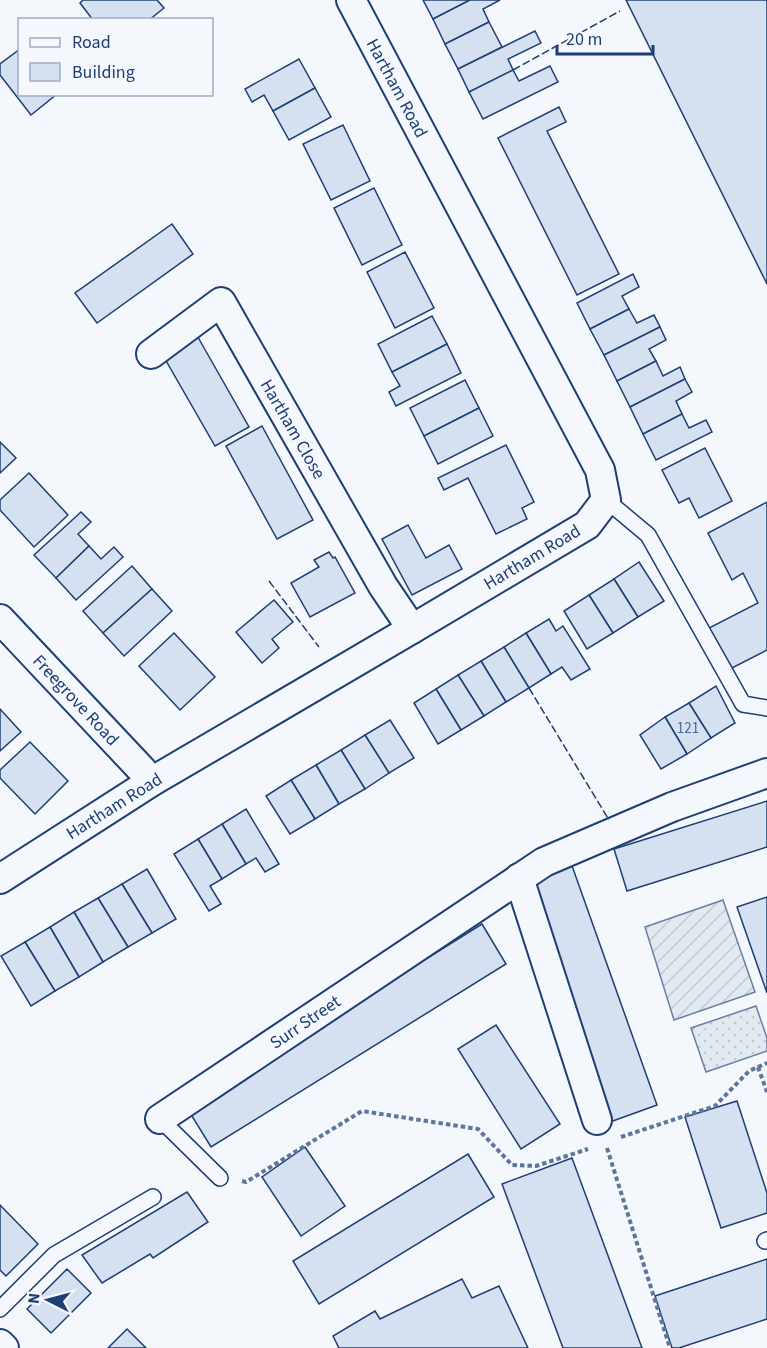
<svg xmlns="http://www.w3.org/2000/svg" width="767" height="1348" font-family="'Source Sans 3',sans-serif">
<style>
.grass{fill:url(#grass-dots);stroke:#687fa3;stroke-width:1.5}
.garden{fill:url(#garden-furrows);stroke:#687fa3;stroke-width:1.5}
.building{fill:#d5e0f0;stroke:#1d3f73;stroke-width:1.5}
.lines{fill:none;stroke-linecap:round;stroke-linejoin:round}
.lane-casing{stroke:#1d3f73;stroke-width:18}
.street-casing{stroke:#1d3f73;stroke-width:32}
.path{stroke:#5e769c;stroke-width:4;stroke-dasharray:4.5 3;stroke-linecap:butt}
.lane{stroke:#f4f7fb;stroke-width:15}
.street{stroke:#f4f7fb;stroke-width:28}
.fence{stroke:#1d3f73;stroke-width:1.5;stroke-dasharray:8 3;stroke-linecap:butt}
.labels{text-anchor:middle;stroke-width:4.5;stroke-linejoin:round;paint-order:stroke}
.number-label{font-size:15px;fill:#4b6792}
.street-label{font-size:18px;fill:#1d3f73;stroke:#f4f7fb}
</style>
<defs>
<pattern id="grass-dots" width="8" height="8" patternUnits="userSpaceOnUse" patternTransform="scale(1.5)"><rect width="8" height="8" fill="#e3e9f0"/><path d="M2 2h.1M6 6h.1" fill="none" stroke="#c2c9d1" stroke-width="1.8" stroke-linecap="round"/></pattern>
<pattern id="garden-furrows" width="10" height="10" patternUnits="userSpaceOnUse" patternTransform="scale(1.5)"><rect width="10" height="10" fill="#e3e9f0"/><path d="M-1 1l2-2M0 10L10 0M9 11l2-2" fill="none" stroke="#c2c9d1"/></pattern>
</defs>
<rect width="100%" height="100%" fill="#f4f7fb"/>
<!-- grass -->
<path class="grass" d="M756,1006L767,1038V1051L706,1072L691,1028Z"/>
<!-- garden -->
<path class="garden" d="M723,900L755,992L674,1020L645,927Z"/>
<!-- building -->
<g class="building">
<path d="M83,0H157L164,8L149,20H93L80,3Z"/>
<path d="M423,0H470L433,19Z"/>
<path d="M470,0H500L483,9L489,22L445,44L433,19Z"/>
<path d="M626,0H767V284Z"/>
<path d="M489,22L502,47L458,69L445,44Z"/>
<path d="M535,31L541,43L508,59L513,70L469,92L458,69Z"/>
<path d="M20,49V94H57L31,115L0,75V64Z"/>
<path d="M299,59L315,88L273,111L264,95L252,102L245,89Z"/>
<path d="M550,66L558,82L483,119L469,92L513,70L519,81Z"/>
<path d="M315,88L331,117L289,140L273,111Z"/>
<path d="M559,107L566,122L547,131L619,274L577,295L498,138Z"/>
<path d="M343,125L370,181L331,200L303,144Z"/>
<path d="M374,188L402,245L362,265L334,208Z"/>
<path d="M172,224L193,254L97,323L75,293Z"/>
<path d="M405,252L434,308L395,328L367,272Z"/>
<path d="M633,274L639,287L622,296L629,309L590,329L577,303Z"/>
<path d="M629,309L637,323L654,315L660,327L604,355L590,329Z"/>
<path d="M432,316L447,344L392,372L378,344Z"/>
<path d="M660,327L666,340L649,349L656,361L617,381L604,355Z"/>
<path d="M195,332L249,427L215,446L161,352Z"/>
<path d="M447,344L461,373L396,406L389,392L400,386L392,372Z"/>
<path d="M656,361L663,376L680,367L685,379L630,407L617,381Z"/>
<path d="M685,379L692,392L676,401L682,414L643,434L630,407Z"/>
<path d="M465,380L479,408L424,436L410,408Z"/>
<path d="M479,408L493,436L438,464L424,436Z"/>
<path d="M682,414L689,428L706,420L712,432L656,460L643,434Z"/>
<path d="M262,426L313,520L277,539L226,446Z"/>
<path d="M0,442L16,458L0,473Z"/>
<path d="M506,445L534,502L522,508L527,519L496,534L468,478L444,490L438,478Z"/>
<path d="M705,448L732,501L699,518L689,498L679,503L662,470Z"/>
<path d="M29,473L68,515L34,547L0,510V500Z"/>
<path d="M767,502V650L730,669L709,628L758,603L743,573L732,580L708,533Z"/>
<path d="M81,512L91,522L78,534L89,546L56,578L34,555Z"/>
<path d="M408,525L426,558L449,545L462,569L412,595L382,539Z"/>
<path d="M89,546L101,559L114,547L123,557L76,600L56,578Z"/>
<path d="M329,552L333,558L335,557L355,593L310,617L291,583L319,567L314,560Z"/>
<path d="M639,562L664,601L638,617L614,579Z"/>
<path d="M132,566L152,589L103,633L83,611Z"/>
<path d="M614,579L638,617L613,633L589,595Z"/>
<path d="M152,589L172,611L124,656L103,633Z"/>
<path d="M589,595L613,633L587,649L564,611Z"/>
<path d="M274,600L293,622L272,639L279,648L262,663L236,632Z"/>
<path d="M549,619L556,631L563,626L590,669L571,680L562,667L551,674L526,633Z"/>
<path d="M174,633L215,677L180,710L139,666Z"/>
<path d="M526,633L551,674L529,688L504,647Z"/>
<path d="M504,647L529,688L506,702L481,661Z"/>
<path d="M481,661L506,702L484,716L458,675Z"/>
<path d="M458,675L484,716L461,730L436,689Z"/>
<path d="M716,686L735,723L711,738L689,703Z"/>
<path d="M436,689L461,730L438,744L414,703Z"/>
<path d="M689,703L711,738L687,754L665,717Z"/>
<path d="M0,709L21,732L0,751Z"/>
<path d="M665,717L687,754L661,769L640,735Z"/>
<path d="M390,720L414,758L389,773L365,735Z"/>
<path d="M365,735L389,773L365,789L341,750Z"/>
<path d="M30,742L68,781L35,814L0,778V770Z"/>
<path d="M341,750L365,789L339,804L316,765Z"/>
<path d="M316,765L339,804L315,819L291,780Z"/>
<path d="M291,780L315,819L290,834L266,796Z"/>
<path d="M767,801V847L627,891L614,849Z"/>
<path d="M246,809L279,864L265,872L256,858L246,864L222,824Z"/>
<path d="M222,824L246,864L222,879L198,839Z"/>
<path d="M198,839L222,879L210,886L221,904L209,911L174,854Z"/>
<path d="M571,863L657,1105L610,1122L524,880Z"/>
<path d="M147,869L176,919L152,933L122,884Z"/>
<path d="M122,884L152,933L128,947L98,898Z"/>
<path d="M767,897V993L737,907Z"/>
<path d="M98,898L128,947L103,962L74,912Z"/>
<path d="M74,912L103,962L79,977L50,927Z"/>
<path d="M482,924L506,964L211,1147L187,1108Z"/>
<path d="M50,927L79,977L55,991L25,942Z"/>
<path d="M25,942L55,991L31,1006L1,956Z"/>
<path d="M496,1025L560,1124L521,1149L458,1049Z"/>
<path d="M737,1101L767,1193V1213L721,1228L685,1117Z"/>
<path d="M305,1147L345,1206L301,1236L262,1177Z"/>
<path d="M468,1154L494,1197L319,1304L293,1261Z"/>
<path d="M572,1158L642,1348H563L502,1184Z"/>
<path d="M187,1192L208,1222L153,1258L150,1254L102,1283L82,1255Z"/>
<path d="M0,1205L38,1244L6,1276L0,1270Z"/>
<path d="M767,1259V1319L679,1348H672L655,1296Z"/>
<path d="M67,1269L91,1293L51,1333L27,1309Z"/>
<path d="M462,1279L472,1298L499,1286L528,1348H339L333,1336L375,1311L380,1319Z"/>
<path d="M127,1329L146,1348H108Z"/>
</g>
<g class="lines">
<!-- lane casing -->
<g class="lane-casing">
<g id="lane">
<path d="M606,500L648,535L743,704L767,708"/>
<path d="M160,1119L220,1178"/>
<path d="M765,1241L767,1240"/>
<path d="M0,1309L54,1255L153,1197"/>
</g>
</g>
<!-- street casing -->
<g class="street-casing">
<g id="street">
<path d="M151,354L221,302L383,586L412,629"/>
<path d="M0,619L142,770L151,782"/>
<path d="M519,878L597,1120"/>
<path d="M0,879L151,782L412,629L587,525L606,500L600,470L351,0"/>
<path d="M160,1119L544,862L672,807L767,773"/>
<path d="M0,1344L4,1348"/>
</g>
</g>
<!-- path -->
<g class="path">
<path d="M758,1067L767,1092"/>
<path d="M621,1137L715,1106L749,1071L767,1063"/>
<path d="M607,1148L670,1348"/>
<path d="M242,1181L246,1182L362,1111L478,1129L512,1165L536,1166L588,1149"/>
</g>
<!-- lane -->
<use href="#lane" class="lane"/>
<!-- street -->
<use href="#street" class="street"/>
<!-- fence -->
<g class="fence">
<path d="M513,70L620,11"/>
<path d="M269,581L319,647"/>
<path d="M529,688L609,820"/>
</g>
</g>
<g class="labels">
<!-- number labels -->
<g class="number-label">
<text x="688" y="733">121</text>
</g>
<!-- street labels -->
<g class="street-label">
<text transform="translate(397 88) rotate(62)" y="6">Hartham Road</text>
<text transform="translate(293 429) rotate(60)" y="6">Hartham Close</text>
<text transform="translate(532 557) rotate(-31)" y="6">Hartham Road</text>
<text transform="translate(76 700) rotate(47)" y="6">Freegrove Road</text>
<text transform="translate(114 806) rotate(-32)" y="6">Hartham Road</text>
<text transform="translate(305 1022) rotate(-34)" y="6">Surr Street</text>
</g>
</g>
<!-- legend -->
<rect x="18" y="18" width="195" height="78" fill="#f4f7fb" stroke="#9eadc5" stroke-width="1.5"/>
<rect x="30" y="38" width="30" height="9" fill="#f4f7fb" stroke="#9eadc5" stroke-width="1.5"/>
<text x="72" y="48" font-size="18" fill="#1d3f73">Road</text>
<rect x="30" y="63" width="30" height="18" fill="#d5e0f0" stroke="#9eadc5" stroke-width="1.5"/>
<text x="72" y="78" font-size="18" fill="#1d3f73">Building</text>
<!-- north arrow -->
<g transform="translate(48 1300) rotate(276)" stroke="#f4f7fb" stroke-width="4.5" paint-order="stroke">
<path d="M0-4.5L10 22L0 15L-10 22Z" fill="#1d3f73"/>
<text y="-9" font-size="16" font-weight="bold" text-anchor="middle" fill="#1d3f73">N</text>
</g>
<!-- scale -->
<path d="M557 45v9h96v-9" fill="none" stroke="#1d3f73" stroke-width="3"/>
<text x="566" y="45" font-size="18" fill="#1d3f73" stroke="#f4f7fb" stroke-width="4.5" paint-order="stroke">20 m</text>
</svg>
